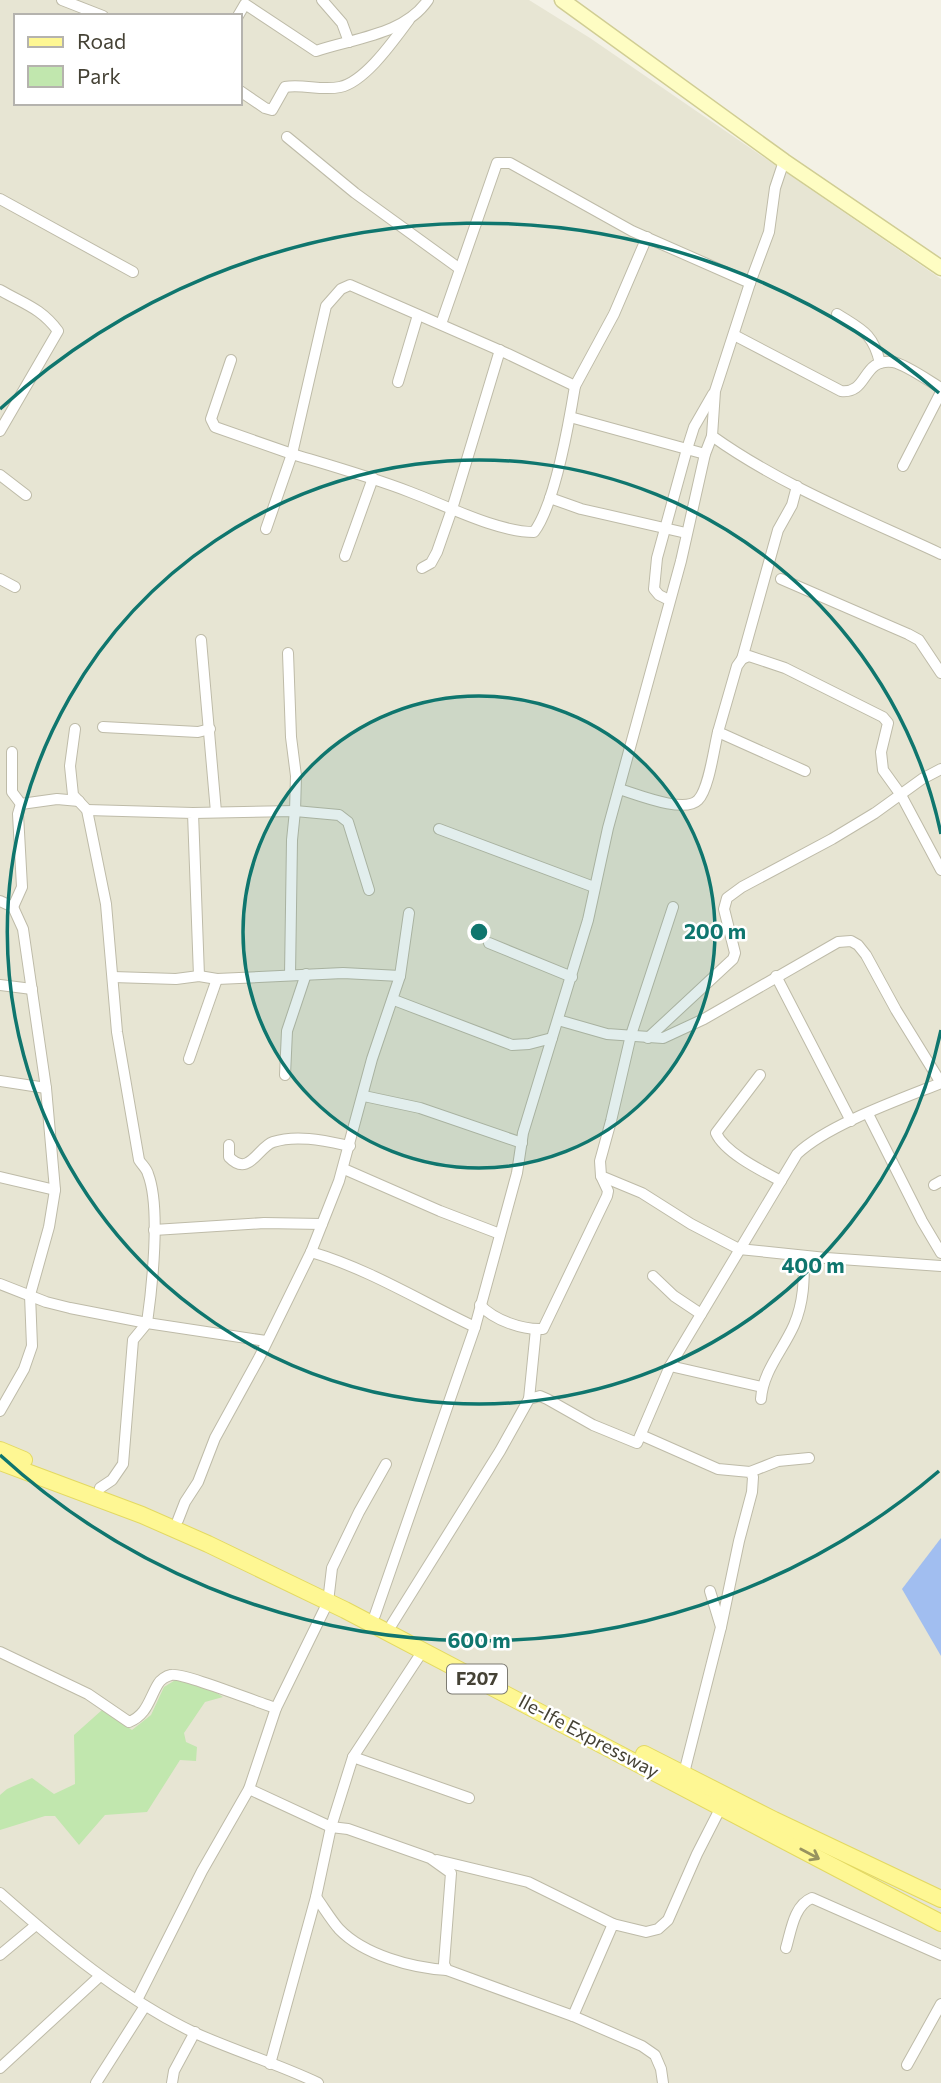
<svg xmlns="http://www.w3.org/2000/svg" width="941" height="2083" font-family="Commissioner,sans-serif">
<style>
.residential{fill:#e7e5d3;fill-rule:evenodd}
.green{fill:#c1e7ae}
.water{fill:#a1bef0}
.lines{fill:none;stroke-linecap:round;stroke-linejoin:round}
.street-casing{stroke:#bebba8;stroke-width:12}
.secondary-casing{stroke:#d0cd93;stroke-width:17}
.primary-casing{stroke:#e3d962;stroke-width:18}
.street{stroke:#fff;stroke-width:10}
.secondary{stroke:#fefdc3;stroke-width:14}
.primary{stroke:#fef793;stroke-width:16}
.oneway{stroke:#98935f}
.ring{fill:none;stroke:#0f766e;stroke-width:3.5}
.labels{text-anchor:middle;stroke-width:5;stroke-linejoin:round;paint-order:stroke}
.shield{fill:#fff;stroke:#7d7b72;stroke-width:2}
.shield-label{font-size:18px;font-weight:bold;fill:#454235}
.street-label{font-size:19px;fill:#454235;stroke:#fff}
.centre{fill:#0f766e;stroke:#fff;stroke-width:3.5}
.ring-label{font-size:21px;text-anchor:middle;font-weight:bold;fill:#0f766e;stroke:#fff;stroke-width:5;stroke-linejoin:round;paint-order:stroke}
</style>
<rect width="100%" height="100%" fill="#f3f1e5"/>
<!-- residential -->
<path class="residential" d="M0,0H529L590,38L941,279V2083H0ZM16,16H240V103H16Z"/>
<!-- green -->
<path class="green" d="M177,1679L208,1687L223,1697L205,1702L184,1733L186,1742L197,1747L196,1761L180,1760L147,1812L105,1815L79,1845L55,1816H45L0,1830V1795L7,1789L32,1778L54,1794L75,1784L74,1735L102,1710L132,1730L151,1715L164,1687Z"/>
<!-- water -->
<path class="water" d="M941,1538V1656L902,1589Z"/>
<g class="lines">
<!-- street casing -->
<g class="street-casing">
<g id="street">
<path d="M62,0L103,16"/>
<path d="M322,0L342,23L349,42"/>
<path d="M238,16L245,4L316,51C354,38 404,35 428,0"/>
<path d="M240,91L265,108L272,110L285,87C303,84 322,91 340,87C365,82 394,40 409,20"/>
<path d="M287,137L355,193L460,269"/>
<path d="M0,199L133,272"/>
<path d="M0,290C24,304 41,308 58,331L0,431"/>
<path d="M837,314C862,330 873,333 880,363"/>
<path d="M441,324L497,163H510L632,231L750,283"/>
<path d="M734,335L841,391C869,394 861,358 893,362C905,364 929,381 941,388"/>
<path d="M231,360L211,419L215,427L292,454L326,306L341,289L350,285L508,354L575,386L614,314L647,237"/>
<path d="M398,382L418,315"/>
<path d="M570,417L705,454"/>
<path d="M712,436C782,486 864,518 941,554"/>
<path d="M903,466L941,392"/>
<path d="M0,475L26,495"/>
<path d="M550,498L581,509L686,533"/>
<path d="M266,529L292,454C332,466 371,477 410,492C445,505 497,532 534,532C555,504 569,423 575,386"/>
<path d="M345,556L373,478"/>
<path d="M422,568L431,563L437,552L452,509L500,350"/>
<path d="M0,579L15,587"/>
<path d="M781,579L908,634L919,640L941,673"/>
<path d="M669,600L659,595L654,589L657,558L687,449L694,427L713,394"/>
<path d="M201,640L216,812"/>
<path d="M288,653L291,737L296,776L295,811L292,840L290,975"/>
<path d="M742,659L778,530L792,505L797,486"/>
<path d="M103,727L198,732L210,729"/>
<path d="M12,752V792L21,804"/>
<path d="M805,771L718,732L737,666L742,659L749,656L785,668L883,717L888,723L881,752L883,770L901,795L941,870"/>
<path d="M619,789C636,794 684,814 698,800C709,789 714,748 718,732"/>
<path d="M87,810L193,813L199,976"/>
<path d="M193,813L295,811L339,815L348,822L369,890"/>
<path d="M439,829L594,887"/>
<path d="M0,901L13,907L23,929L46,1088L55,1190L49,1227L30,1295L32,1346L24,1369L0,1411"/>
<path d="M13,907L22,887L18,814L21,804L57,799L79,801"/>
<path d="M673,907L631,1035L611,1121L600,1161L601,1176L642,1193L691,1224L739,1249L826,1258L941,1266"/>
<path d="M489,943L572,977"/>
<path d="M776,976L851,1121"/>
<path d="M113,977L176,979L199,976L217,979L343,973L400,976"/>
<path d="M0,985L32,989"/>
<path d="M394,1000L512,1045L529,1044L552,1038"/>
<path d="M558,1020L607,1034L663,1038L704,1019L838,942L851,941L858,945L866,955L896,1010L941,1083"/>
<path d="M648,1038L733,959L735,953L724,909L727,898L742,887L832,839L875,813L922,779L941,769"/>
<path d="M189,1059L217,979"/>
<path d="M285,1075L287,1031L306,974"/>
<path d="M760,1075L716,1133C725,1153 762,1171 781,1181"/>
<path d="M0,1081L46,1088"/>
<path d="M364,1096L420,1108L522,1143"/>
<path d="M868,1114L922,1221L941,1253"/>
<path d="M229,1145V1157C249,1178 258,1147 273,1142C297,1134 326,1141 350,1146"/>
<path d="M344,1169L440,1211L500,1234"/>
<path d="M0,1177L55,1190"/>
<path d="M934,1185L941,1181"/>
<path d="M154,1230L264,1223L322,1224"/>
<path d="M311,1252C369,1269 420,1301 475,1327"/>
<path d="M653,1276L674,1296L701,1314"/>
<path d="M0,1284L46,1302L70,1308L147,1323C152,1288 161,1207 148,1174C147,1169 142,1165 139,1160L117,1032L106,904L87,810L73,795L70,766L75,729"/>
<path d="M480,1305C494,1320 522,1330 543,1329L607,1196L608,1191L601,1176"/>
<path d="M670,1366L762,1387"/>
<path d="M529,1399L536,1329"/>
<path d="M761,1399C763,1371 783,1350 794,1325C804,1302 804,1280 804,1256"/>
<path d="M641,1435L718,1469L750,1472L753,1477L752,1492L739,1541L721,1627"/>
<path d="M750,1472L778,1461L809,1458"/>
<path d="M100,1488L112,1480L123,1464L133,1340L147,1323L266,1341"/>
<path d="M178,1520L185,1502L198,1482L215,1438L259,1358L311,1252L339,1181L372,1059L400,976L409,913"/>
<path d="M375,1615L475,1327L517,1173L523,1133L588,920L608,828L681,561L705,454L712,436L715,391L750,283L769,232L775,188L784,161"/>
<path d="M392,1624L500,1451L529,1399L540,1396L547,1399L593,1425L637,1443L670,1366L797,1154C827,1125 901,1099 941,1083"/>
<path d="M0,1652L88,1694L129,1722C147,1715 149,1699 158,1684C160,1680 166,1676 171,1675C182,1672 259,1703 276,1708"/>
<path d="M353,1757L469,1798"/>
<path d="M684,1773L721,1627L710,1591"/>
<path d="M249,1789L331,1827L348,1829L430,1858L451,1873L444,1964L447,1970L573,2016L642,2046L655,2055L661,2069L663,2083"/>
<path d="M437,1860L528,1882L613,1924"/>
<path d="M0,1893C60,1946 122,1998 195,2033C235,2051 278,2064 318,2083"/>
<path d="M316,1897C324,1908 331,1920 339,1929C364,1955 412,1968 447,1970"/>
<path d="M786,1948C791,1931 794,1905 812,1898L941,1955"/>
<path d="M0,1955L36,1925"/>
<path d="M137,2000L202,1871L249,1789L276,1708L328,1602L332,1568L359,1512L386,1464"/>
<path d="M573,2016L613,1924L646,1932L658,1929L668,1920L697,1854L721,1807"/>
<path d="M270,2064L316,1897L331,1827L353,1757L422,1652"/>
<path d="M907,2065L941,2004"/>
<path d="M0,2068L100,1976"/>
<path d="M96,2083L145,2006"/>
<path d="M172,2083L174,2071L195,2032"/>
</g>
</g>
<!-- secondary casing -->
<g class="secondary-casing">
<path id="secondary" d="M562,0L784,161L941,268"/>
</g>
<!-- primary casing -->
<g class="primary-casing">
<g id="primary">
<path d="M0,1450L24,1460"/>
<path d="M0,1462L142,1515L208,1544L345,1610L941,1923"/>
<path d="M644,1754L774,1820L941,1899"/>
</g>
</g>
<!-- street -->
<use href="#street" class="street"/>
<!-- secondary -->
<use href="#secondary" class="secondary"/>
<!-- primary -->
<use href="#primary" class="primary"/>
</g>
<!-- one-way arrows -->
<defs><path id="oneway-shaft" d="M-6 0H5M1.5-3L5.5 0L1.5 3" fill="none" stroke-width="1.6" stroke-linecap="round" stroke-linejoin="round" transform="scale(1.75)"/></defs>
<use class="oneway" href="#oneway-shaft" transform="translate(810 1854) rotate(28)"/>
<!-- distance rings -->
<circle cx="479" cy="932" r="236" fill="#0f766e" fill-opacity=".12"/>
<g class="ring">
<circle cx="479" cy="932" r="236"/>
<path d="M941 1030A472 472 0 1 1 941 834"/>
<path d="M939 1471A709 709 0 0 1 0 1455M0 409A709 709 0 0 1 939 393"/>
</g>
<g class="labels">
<!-- shield labels -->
<rect class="shield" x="447" y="1664.5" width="60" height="29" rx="5"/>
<g class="shield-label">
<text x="477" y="1685">F207</text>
</g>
<!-- street labels -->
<g class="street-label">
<text transform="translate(589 1736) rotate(28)" y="7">Ile-Ife Expressway</text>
</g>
</g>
<circle cx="479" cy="932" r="10" class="centre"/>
<g class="ring-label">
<text x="715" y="939">200 m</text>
<text x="813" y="1273">400 m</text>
<text x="479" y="1648">600 m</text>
</g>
<!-- legend -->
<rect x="14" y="14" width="228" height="91" fill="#ffffff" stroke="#b5b3ae" stroke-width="2"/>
<rect x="28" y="37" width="35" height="10" fill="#fef793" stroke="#b5b3ae" stroke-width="2"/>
<text x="77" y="49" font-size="21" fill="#454235">Road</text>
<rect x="28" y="66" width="35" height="21" fill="#c1e7ae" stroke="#b5b3ae" stroke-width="2"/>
<text x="77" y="84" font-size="21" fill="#454235">Park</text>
</svg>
